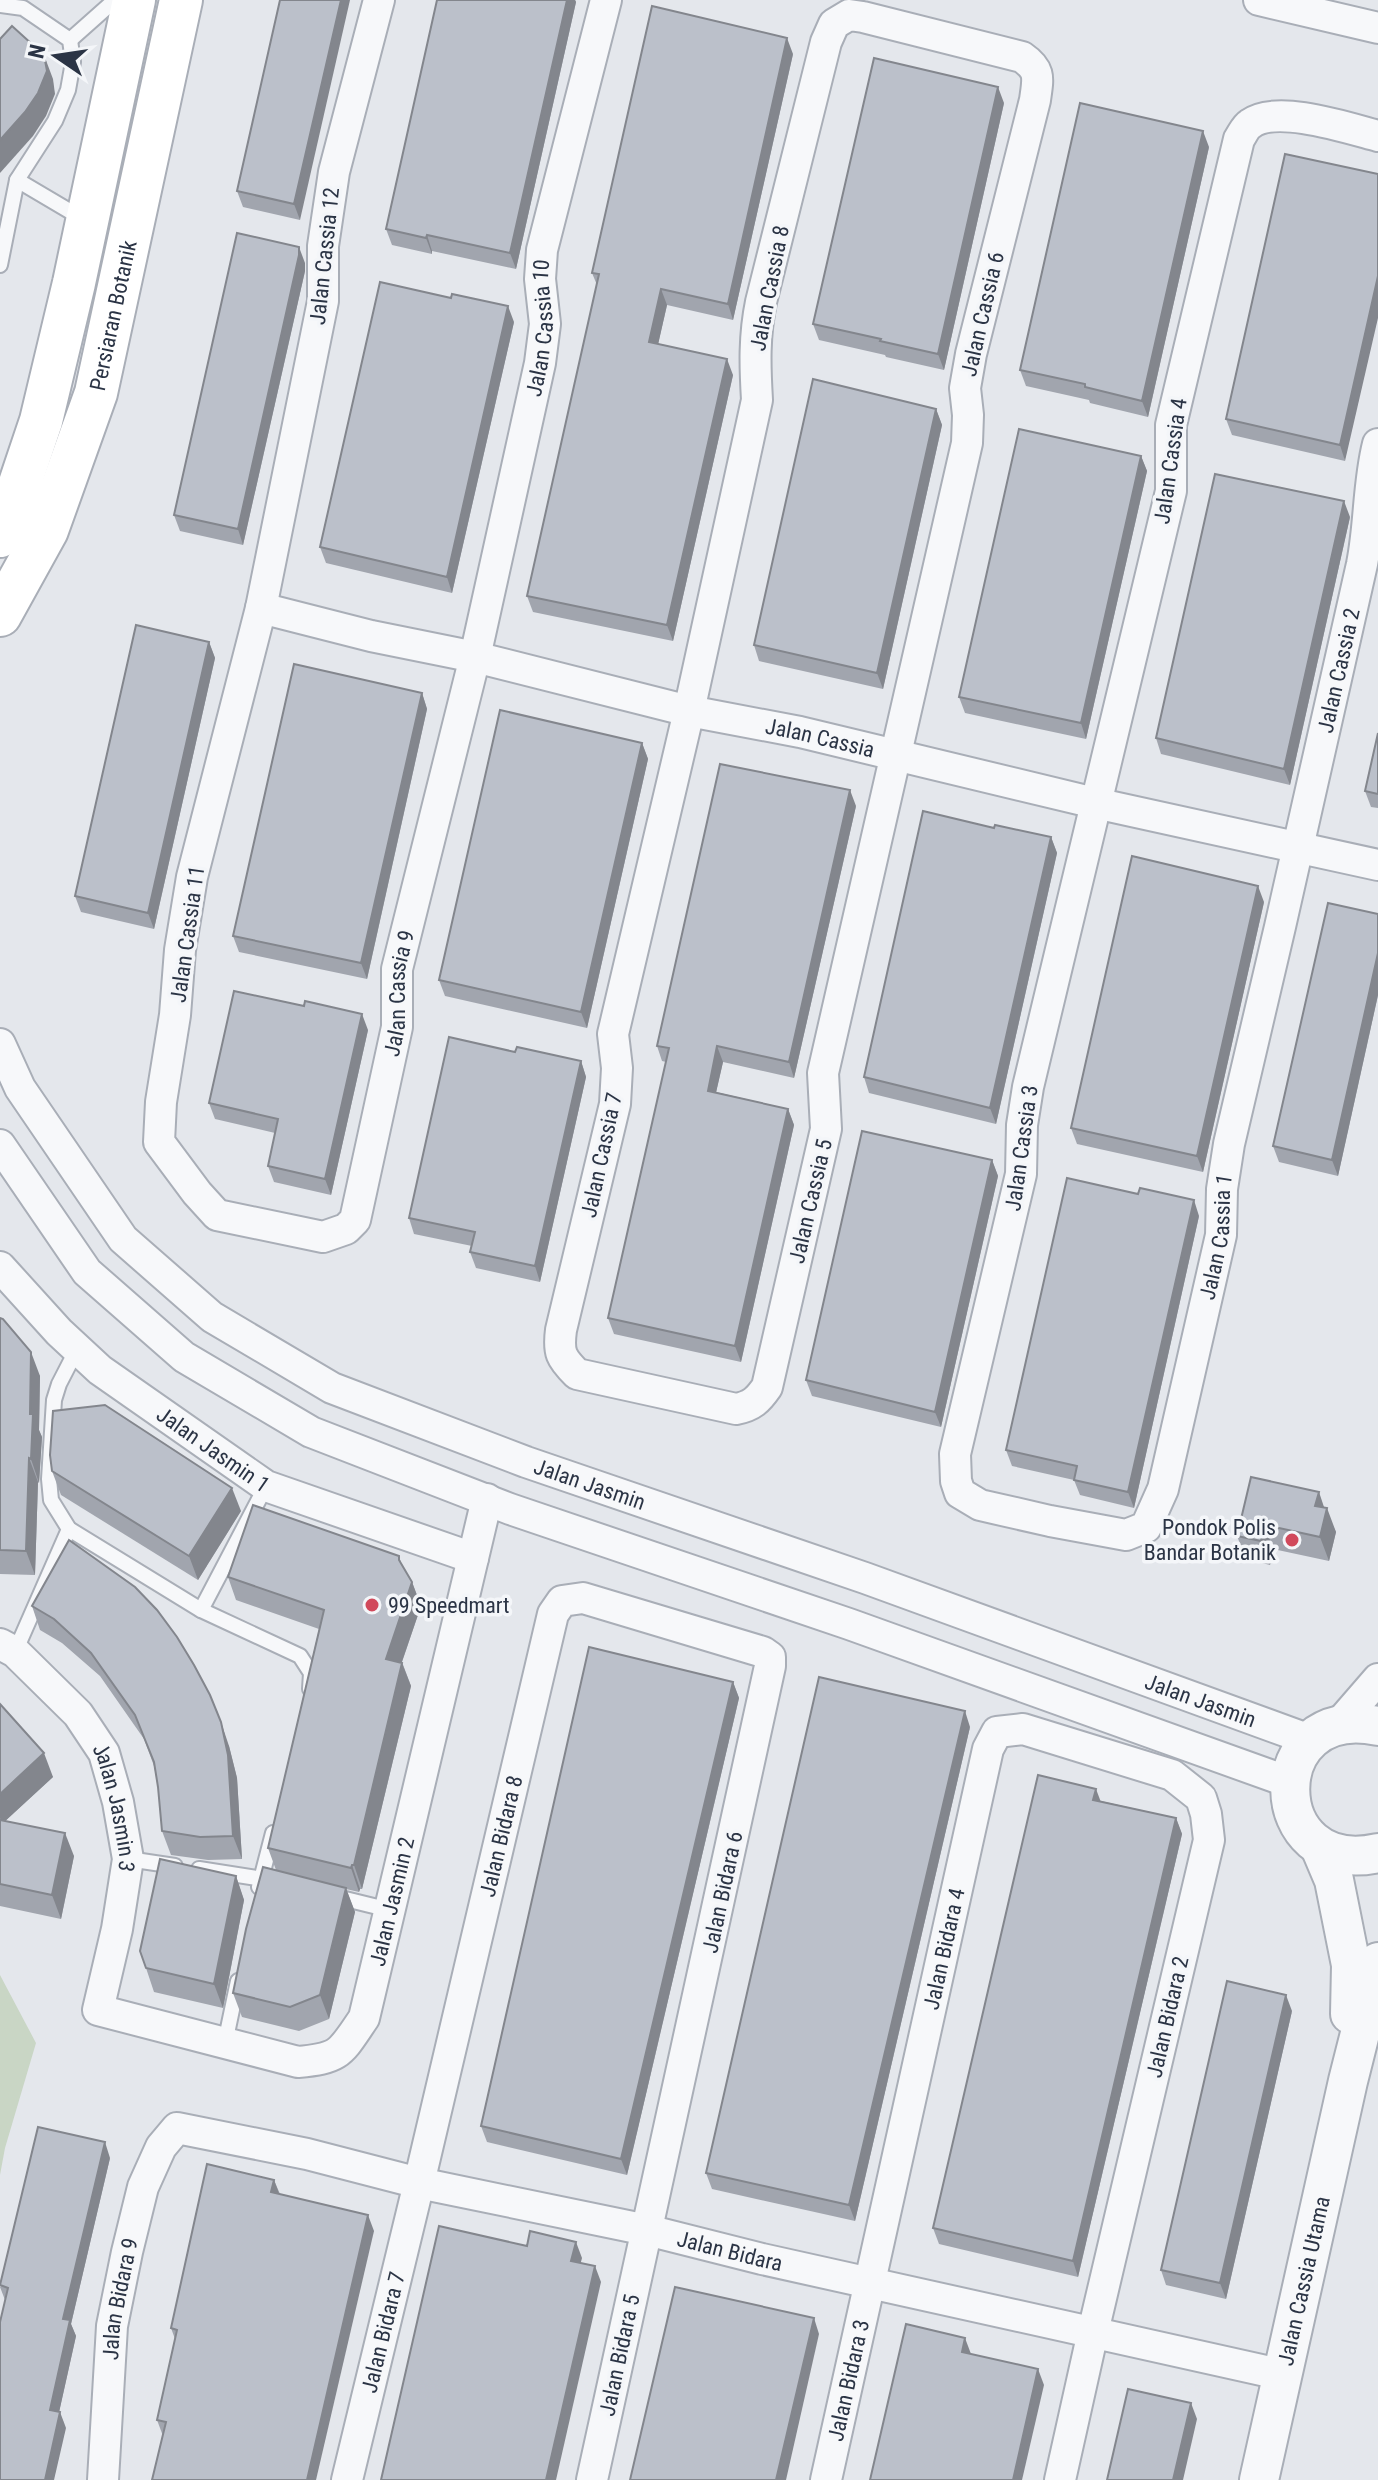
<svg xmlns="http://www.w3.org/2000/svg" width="1378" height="2480" font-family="'Roboto Condensed',sans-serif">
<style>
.green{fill:#c9d6c5}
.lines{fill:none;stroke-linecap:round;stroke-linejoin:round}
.service-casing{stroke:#a9aeb7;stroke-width:18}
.minor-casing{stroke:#a9aeb7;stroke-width:34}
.tertiary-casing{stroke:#a9aeb7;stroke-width:42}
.secondary-casing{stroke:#a9aeb7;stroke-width:46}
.service{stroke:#f7f8fa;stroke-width:14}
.minor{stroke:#f7f8fa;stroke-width:30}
.tertiary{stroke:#f7f8fa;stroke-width:38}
.secondary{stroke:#fff;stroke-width:42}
.wall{fill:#a1a5ae}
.shaded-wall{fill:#83868d}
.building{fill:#bbc0ca;stroke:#83868d;stroke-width:2}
.poi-dot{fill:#d1495b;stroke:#f4f6f9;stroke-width:3}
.labels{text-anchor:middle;stroke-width:7;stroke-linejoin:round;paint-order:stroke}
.street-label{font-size:22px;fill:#2b3445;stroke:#f4f6f9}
.poi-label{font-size:22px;fill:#2b3445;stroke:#f4f6f9;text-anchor:end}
</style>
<rect width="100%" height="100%" fill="#e4e7ec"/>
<!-- green -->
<path class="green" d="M0,1975L36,2043L5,2148L0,2175Z"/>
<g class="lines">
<!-- service casing -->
<g class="service-casing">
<g id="service">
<path d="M0,5L23,8L70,40L73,62L68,90L55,121L17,180L0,265"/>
<path d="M70,40L115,0"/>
<path d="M17,180L83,219"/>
<path d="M77,1349L59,1384L54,1400L49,1479L51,1500L69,1529L201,1610L300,1656L311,1673L310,1689"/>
<path d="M201,1610L266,1486"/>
<path d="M15,1652L69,1529"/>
<path d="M128,1859L175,1866"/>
<path d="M199,1869L270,1880"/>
<path d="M259,1887L273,1833"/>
<path d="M333,1896L390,1910"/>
<path d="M225,2043L238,1981"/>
</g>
</g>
<!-- minor casing -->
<g class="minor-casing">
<g id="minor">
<path id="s1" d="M379,0L334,172L323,246V301L261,608L192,877L180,950L175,1015L161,1102L159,1142L197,1193L217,1215L323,1237L346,1229L355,1220L397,1027V969L475,657L540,363L545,324L540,279L542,250L606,0"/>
<path d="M1259,0L1378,28"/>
<path d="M849,15L863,17L1022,57C1041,70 1038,78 1035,100L971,354L965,388L968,415L967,443L823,1073L826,1129L767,1387C758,1400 752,1406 736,1409L577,1374C561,1358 558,1353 561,1330L615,1104L617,1068L613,1034L689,711L757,400C755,366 754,336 761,302L826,42L834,24Z"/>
<path id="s2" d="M1378,136C1348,128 1276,104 1250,124C1245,127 1242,135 1239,139L1171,425V491L1028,1087L1022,1125L1021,1174L955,1454L956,1481L960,1493L980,1505L1050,1521L1126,1535L1146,1527L1163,1489L1221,1235L1222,1189L1229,1144C1275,951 1319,758 1362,564C1370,524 1368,483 1378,444"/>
<path id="s3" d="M261,608L371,636L475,657L689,711L800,732L1095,803L1378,865"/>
<path id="s4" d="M0,1044L20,1088L123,1239L212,1317L332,1388L526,1462L865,1578L1310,1740"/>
<path d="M0,1145L87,1272L184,1357L311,1432L510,1509L849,1624L1289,1782"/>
<path id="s5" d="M0,1267L59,1332L100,1370L266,1486L473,1558"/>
<path id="s6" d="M0,1644L15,1652L78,1714L104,1753L118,1802L128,1859L117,1929L98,2010L298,2062C341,2058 340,2053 364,2018L487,1499"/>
<path d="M1339,1724L1378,1679"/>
<path id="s7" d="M103,2480L112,2326L127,2252L143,2187L161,2147L177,2128L307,2154L419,2183L647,2230L762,2259L1284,2375"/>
<path id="s8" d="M347,2480L419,2183L553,1614L562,1601L583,1598L763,1652L770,1657V1666L592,2480"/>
<path id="s9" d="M826,2480L988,1749L997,1732L1023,1729L1172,1775L1201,1798L1206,1814L1209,1840L1093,2332L1060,2480"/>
</g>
</g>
<!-- tertiary casing -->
<g class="tertiary-casing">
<g id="tertiary">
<path d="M1378,1726C1260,1701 1262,1879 1378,1853"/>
<path d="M1320,1847L1334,1880L1351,1965L1350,2014"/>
<path id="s10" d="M1259,2480L1348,2081L1378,1962"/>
</g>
</g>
<!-- secondary casing -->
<g class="secondary-casing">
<g id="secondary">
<path d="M0,536L6,525L41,421L74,283L134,0"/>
<path id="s11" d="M0,615L47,530L96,393L181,0"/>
</g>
</g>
<!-- service -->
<use href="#service" class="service"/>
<!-- minor -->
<use href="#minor" class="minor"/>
<!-- tertiary -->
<use href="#tertiary" class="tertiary"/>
<!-- secondary -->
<use href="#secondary" class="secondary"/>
</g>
<!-- wall -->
<g class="wall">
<path d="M280,0L300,220L243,207L237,191Z"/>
<path d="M437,0H575L576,2L516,269L432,251V254L392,245L386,229Z"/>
<path d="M793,54L733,320L667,305L658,344L733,375L673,641L533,612L527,596L597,285L592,273Z"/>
<path d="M1004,103L944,370L886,357L885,355L819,340L813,324Z"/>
<path d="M1209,147L1148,417L1090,403L1089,400L1026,386L1020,370Z"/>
<path d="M1285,154L1345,461L1232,435L1226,419Z"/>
<path d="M305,263V271L243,545L180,531L174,515Z"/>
<path d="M514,322L452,593L326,563L320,547Z"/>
<path d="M936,409L942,425L883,689L759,661L754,645Z"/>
<path d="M1141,456L1147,471L1086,739L965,713L959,697Z"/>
<path d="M1350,517L1290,785L1161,754L1156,738Z"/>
<path d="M209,642L215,658L154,929L81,912L75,896Z"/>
<path d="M422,693L427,709L367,979L239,952L233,936Z"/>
<path d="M1378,733V808L1371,807L1365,791Z"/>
<path d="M642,743L648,759L587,1028L445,996L439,980Z"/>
<path d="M856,806L794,1078L723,1062L716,1092L788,1109L794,1125L741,1362L614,1334L608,1318L666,1062L662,1061L657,1046Z"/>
<path d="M994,828L1051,837L1057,853L996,1124L869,1093L864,1077Z"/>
<path d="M1264,902L1203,1172L1077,1144L1071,1128Z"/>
<path d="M1378,914V995L1338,1176L1279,1162L1273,1146Z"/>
<path d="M368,1030L331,1195L274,1182L268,1166L275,1133L215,1119L209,1103Z"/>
<path d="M515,1052L581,1061L586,1077L540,1282L476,1268L470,1252L472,1246L414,1234L409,1218Z"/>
<path d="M992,1160L998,1176L941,1427L812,1396L806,1380Z"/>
<path d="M1199,1216L1134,1508L1080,1495L1074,1480L1012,1466L1006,1450Z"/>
<path d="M0,1318L40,1376L39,1430L42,1437L39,1483L38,1482L35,1575L0,1574Z"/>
<path d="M52,1471L241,1511L198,1580L61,1495Z"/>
<path d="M1251,1477L1324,1508L1336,1532L1329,1561L1273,1549L1270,1565L1246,1559L1237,1536Z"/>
<path d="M69,1540L229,1746L237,1778L242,1859L208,1860L171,1855L162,1831L158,1787L154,1766L144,1739L100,1676L62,1643L40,1630L32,1606Z"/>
<path d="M399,1556L402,1566L412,1582L421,1606L402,1662L411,1686L362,1889H360L359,1892L346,1889L355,1912L329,2019L299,2031L242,2017L233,1993L276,1870L268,1848L319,1629L236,1600L228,1577Z"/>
<path d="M733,1682L739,1698L627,2175L487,2142L481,2126Z"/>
<path d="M0,1704L53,1777L5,1821L74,1856L61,1919L0,1906Z"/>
<path d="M970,1727L855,2221L712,2189L706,2173Z"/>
<path d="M1101,1801L1176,1818L1182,1834L1078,2277L939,2244L933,2228Z"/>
<path d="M236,1876L244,1900L223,2008L154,1992L146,1968Z"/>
<path d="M1292,2011L1226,2299L1166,2285L1161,2270Z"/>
<path d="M110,2158L71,2324L76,2336L59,2412L66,2428L5,2300L0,2287Z"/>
<path d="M274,2180L280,2194L374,2231L163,2436L157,2420L175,2339L171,2328Z"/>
</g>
<!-- shaded-wall -->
<g class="shaded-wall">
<path d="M341,0H350L300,220L294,204Z"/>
<path d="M567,0H575L576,2L516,269L510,253Z"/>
<path d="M787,38L793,54L733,320L728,304Z"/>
<path d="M44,55L53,79L55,94L46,116L33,136L0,173V140Z"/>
<path d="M998,87L1004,103L944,370L938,354Z"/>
<path d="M1203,131L1209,147L1148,417L1142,401Z"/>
<path d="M427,235L432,251V254L426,238Z"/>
<path d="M299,247L305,263V271L243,545L238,529Z"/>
<path d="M1378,276V318L1345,461L1340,445Z"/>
<path d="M661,289L667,305L655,358L649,342Z"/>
<path d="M508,306L514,322L452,593L447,577Z"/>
<path d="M727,359L733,375L673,641L667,625Z"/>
<path d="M936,409L942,425L883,689L877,673Z"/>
<path d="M1141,456L1147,471L1086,739L1081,723Z"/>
<path d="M1344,501L1350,517L1290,785L1284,769Z"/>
<path d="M209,642L215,658L154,929L148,913Z"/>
<path d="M422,693L427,709L367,979L361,963Z"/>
<path d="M642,743L648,759L587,1028L581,1012Z"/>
<path d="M850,790L856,806L794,1078L789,1062Z"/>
<path d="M1051,837L1057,853L996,1124L990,1108Z"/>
<path d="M1258,886L1264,902L1203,1172L1197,1156Z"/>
<path d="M1378,953V995L1338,1176L1332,1160Z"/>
<path d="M362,1014L368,1030L331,1195L325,1179Z"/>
<path d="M717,1046L723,1062L713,1106L708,1091Z"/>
<path d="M581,1061L586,1077L540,1282L535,1266Z"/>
<path d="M788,1109L794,1125L741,1362L735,1346Z"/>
<path d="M992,1160L998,1176L941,1427L935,1412Z"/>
<path d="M1194,1200L1199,1216L1134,1508L1128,1492Z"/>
<path d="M31,1352L40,1376L39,1430L42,1437L39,1483L31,1459Z"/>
<path d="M29,1458L38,1482L35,1575L26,1551Z"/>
<path d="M232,1488L241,1511L198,1580L189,1556Z"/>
<path d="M1319,1492L1326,1513L1327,1508L1336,1532L1329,1561L1320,1537L1315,1506Z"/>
<path d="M1265,1525L1273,1549L1270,1565L1261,1541Z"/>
<path d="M412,1582L421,1606L395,1682L386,1659Z"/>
<path d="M402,1663L411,1686L362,1889L354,1865Z"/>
<path d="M733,1682L739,1698L627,2175L621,2159Z"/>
<path d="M965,1711L970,1727L855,2221L849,2205Z"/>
<path d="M221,1722L229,1746L237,1778L242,1859L233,1836Z"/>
<path d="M44,1753L53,1777L2,1824L0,1818V1794Z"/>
<path d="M1096,1789L1102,1805L1093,1800Z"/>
<path d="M1176,1818L1182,1834L1078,2277L1073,2261Z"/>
<path d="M65,1833L74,1856L61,1919L52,1895Z"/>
<path d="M352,1865L360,1889L359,1892L351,1868Z"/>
<path d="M236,1876L244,1900L223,2008L214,1984Z"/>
<path d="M346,1888L355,1912L329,2019L320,1995Z"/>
<path d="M1286,1995L1292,2011L1226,2299L1220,2283Z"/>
<path d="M105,2142L110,2158L71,2324L76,2336L56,2426L50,2410L63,2319Z"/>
<path d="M274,2180L280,2196L271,2192Z"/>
<path d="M368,2215L374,2231L316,2480H307Z"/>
<path d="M576,2242L582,2258L577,2277L571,2261Z"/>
<path d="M595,2266L601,2282L556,2480H546Z"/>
<path d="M814,2318L819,2334L786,2480H776Z"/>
<path d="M965,2338L971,2354L962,2352Z"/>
<path d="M1038,2369L1044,2385L1022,2480H1013Z"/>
<path d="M1191,2403L1197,2419L1183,2480H1173Z"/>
<path d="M60,2412L66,2428L54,2480H45Z"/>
</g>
<!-- building -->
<g class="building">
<path d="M280,0H341L294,204L237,191Z"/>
<path d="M437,0H567L510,253L427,235L426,238L386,229Z"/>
<path d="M652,6L787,38L728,304L661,289L649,342L727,359L667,625L527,596L599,274L592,273Z"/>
<path d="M12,26L44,55L47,71L38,93L25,112L0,140V39Z"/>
<path d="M874,58L998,87L938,354L880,341L881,339L813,324Z"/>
<path d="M1080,103L1203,131L1142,401L1085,387V384L1020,370Z"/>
<path d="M1285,154L1378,174V276L1340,445L1226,419Z"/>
<path d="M237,233L299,247V255L238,529L174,515Z"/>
<path d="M380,282L451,298L452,294L508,306L447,577L320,547Z"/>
<path d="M813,379L936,409L877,673L754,645Z"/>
<path d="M1019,429L1141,456L1081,723L959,697Z"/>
<path d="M1215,474L1344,501L1284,769L1156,738Z"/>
<path d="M136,625L209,642L148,913L75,896Z"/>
<path d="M294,664L422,693L361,963L233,936Z"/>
<path d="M500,710L642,743L581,1012L439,980Z"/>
<path d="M1378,733V794L1365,791Z"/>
<path d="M720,764L850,790L789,1062L717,1046L708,1091L788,1109L735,1346L608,1318L669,1048L657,1046Z"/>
<path d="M923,811L994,828L995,825L1051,837L990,1108L864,1077Z"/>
<path d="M1132,856L1258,886L1197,1156L1071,1128Z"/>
<path d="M1328,903L1378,914V953L1332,1160L1273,1146Z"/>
<path d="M234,991L304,1006L305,1001L362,1014L325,1179L268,1166L278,1119L209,1103Z"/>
<path d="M449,1037L515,1052L517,1047L581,1061L535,1266L470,1252L475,1232L409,1218Z"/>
<path d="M862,1131L992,1160L935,1412L806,1380Z"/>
<path d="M1067,1178L1138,1194L1140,1188L1194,1200L1128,1492L1074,1480L1077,1466L1006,1450Z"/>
<path d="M0,1318L3,1319L31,1352L30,1414H33L31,1459L29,1458L26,1551L0,1550Z"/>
<path d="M105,1405L232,1488L189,1556L52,1471L50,1455L53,1411Z"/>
<path d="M1251,1477L1319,1492L1315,1506L1327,1508L1320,1537L1265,1525L1261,1541L1237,1536Z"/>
<path d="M253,1505L399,1556V1560L412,1582L386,1659L402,1663L354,1865H352L351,1868L268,1848L324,1610L228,1577Z"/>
<path d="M69,1540L135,1587L157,1610L177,1637L194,1665L210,1695L221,1722L228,1755L233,1836L200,1837L162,1831L158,1787L154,1762L135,1715L91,1653L54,1619L32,1606Z"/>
<path d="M589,1647L733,1682L621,2159L481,2126Z"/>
<path d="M819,1677L965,1711L849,2205L706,2173Z"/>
<path d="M0,1704L44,1753L0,1794Z"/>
<path d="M1038,1775L1096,1789L1093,1800L1176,1818L1073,2261L933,2228Z"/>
<path d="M0,1820L65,1833L52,1895L0,1884Z"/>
<path d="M160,1859L236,1876L214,1984L146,1968L140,1951Z"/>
<path d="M263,1867L346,1888L320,1995L290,2007L233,1993L246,1929Z"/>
<path d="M1227,1981L1286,1995L1220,2283L1161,2270Z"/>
<path d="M38,2127L105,2142L63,2319L70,2320L50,2410L60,2412L45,2480H0V2322L8,2288L0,2285Z"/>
<path d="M207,2164L274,2180L271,2192L368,2215L307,2480H152L166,2422L157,2420L177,2330L171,2328Z"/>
<path d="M439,2226L527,2246L530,2231L576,2242L571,2261L595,2266L546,2480H381Z"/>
<path d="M675,2287L814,2318L776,2480H630Z"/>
<path d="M906,2324L965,2338L962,2352L1038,2369L1013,2480H870Z"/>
<path d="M1128,2389L1191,2403L1173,2480H1107Z"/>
</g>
<!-- markers -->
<g class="poi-dot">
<circle cx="1292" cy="1540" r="8"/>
<circle cx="372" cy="1605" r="8"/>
</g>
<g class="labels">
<!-- street labels -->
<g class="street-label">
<text transform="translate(324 256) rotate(-84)" y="8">Jalan Cassia 12</text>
<text transform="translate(769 288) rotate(-79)" y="8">Jalan Cassia 8</text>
<text transform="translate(982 314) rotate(-77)" y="8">Jalan Cassia 6</text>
<text dy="8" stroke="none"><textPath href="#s11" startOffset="322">Persiaran Botanik</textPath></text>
<text dy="8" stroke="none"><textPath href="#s1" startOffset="2318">Jalan Cassia 10</textPath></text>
<text transform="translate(1170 461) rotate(-82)" y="8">Jalan Cassia 4</text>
<text dy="8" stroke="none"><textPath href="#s2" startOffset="2612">Jalan Cassia 2</textPath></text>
<text dy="8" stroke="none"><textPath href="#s3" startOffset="574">Jalan Cassia</textPath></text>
<text transform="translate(187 934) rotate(-82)" y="8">Jalan Cassia 11</text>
<text dy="8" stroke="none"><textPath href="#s1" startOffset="1636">Jalan Cassia 9</textPath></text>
<text transform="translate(1021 1148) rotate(-82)" y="8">Jalan Cassia 3</text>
<text transform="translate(601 1155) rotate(-78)" y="8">Jalan Cassia 7</text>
<text transform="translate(810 1201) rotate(-77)" y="8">Jalan Cassia 5</text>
<text dy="8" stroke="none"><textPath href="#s2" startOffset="2032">Jalan Cassia 1</textPath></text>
<text dy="8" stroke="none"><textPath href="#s5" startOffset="282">Jalan Jasmin 1</textPath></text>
<text dy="8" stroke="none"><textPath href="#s4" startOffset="764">Jalan Jasmin</textPath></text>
<text dy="8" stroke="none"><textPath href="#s4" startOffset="1412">Jalan Jasmin</textPath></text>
<text dy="8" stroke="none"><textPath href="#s6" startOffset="208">Jalan Jasmin 3</textPath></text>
<text dy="8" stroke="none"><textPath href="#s8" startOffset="662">Jalan Bidara 8</textPath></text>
<text transform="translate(722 1892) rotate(-78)" y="8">Jalan Bidara 6</text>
<text dy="8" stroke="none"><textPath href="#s6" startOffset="826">Jalan Jasmin 2</textPath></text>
<text dy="8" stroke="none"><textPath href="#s9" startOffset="544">Jalan Bidara 4</textPath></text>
<text transform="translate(1167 2017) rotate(-77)" y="8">Jalan Bidara 2</text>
<text dy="8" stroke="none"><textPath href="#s7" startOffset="932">Jalan Bidara</textPath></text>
<text dy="8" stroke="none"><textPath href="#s10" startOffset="204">Jalan Cassia Utama</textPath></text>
<text dy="8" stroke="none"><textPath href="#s7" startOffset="182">Jalan Bidara 9</textPath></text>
<text dy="8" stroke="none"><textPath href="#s8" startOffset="152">Jalan Bidara 7</textPath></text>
<text transform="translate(619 2355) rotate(-78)" y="8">Jalan Bidara 5</text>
<text dy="8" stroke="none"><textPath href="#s9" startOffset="102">Jalan Bidara 3</textPath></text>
</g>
<!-- poi labels -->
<g class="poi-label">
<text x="1276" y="1535">Pondok Polis<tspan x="1276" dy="25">Bandar Botanik</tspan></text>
<text x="388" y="1613" text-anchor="start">99 Speedmart</text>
</g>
</g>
<!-- north arrow -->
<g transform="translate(56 56) rotate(283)" stroke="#f4f6f9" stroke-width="6" paint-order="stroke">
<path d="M0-6L14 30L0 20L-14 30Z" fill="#2b3445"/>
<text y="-12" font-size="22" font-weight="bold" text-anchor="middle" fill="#2b3445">N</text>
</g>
</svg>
